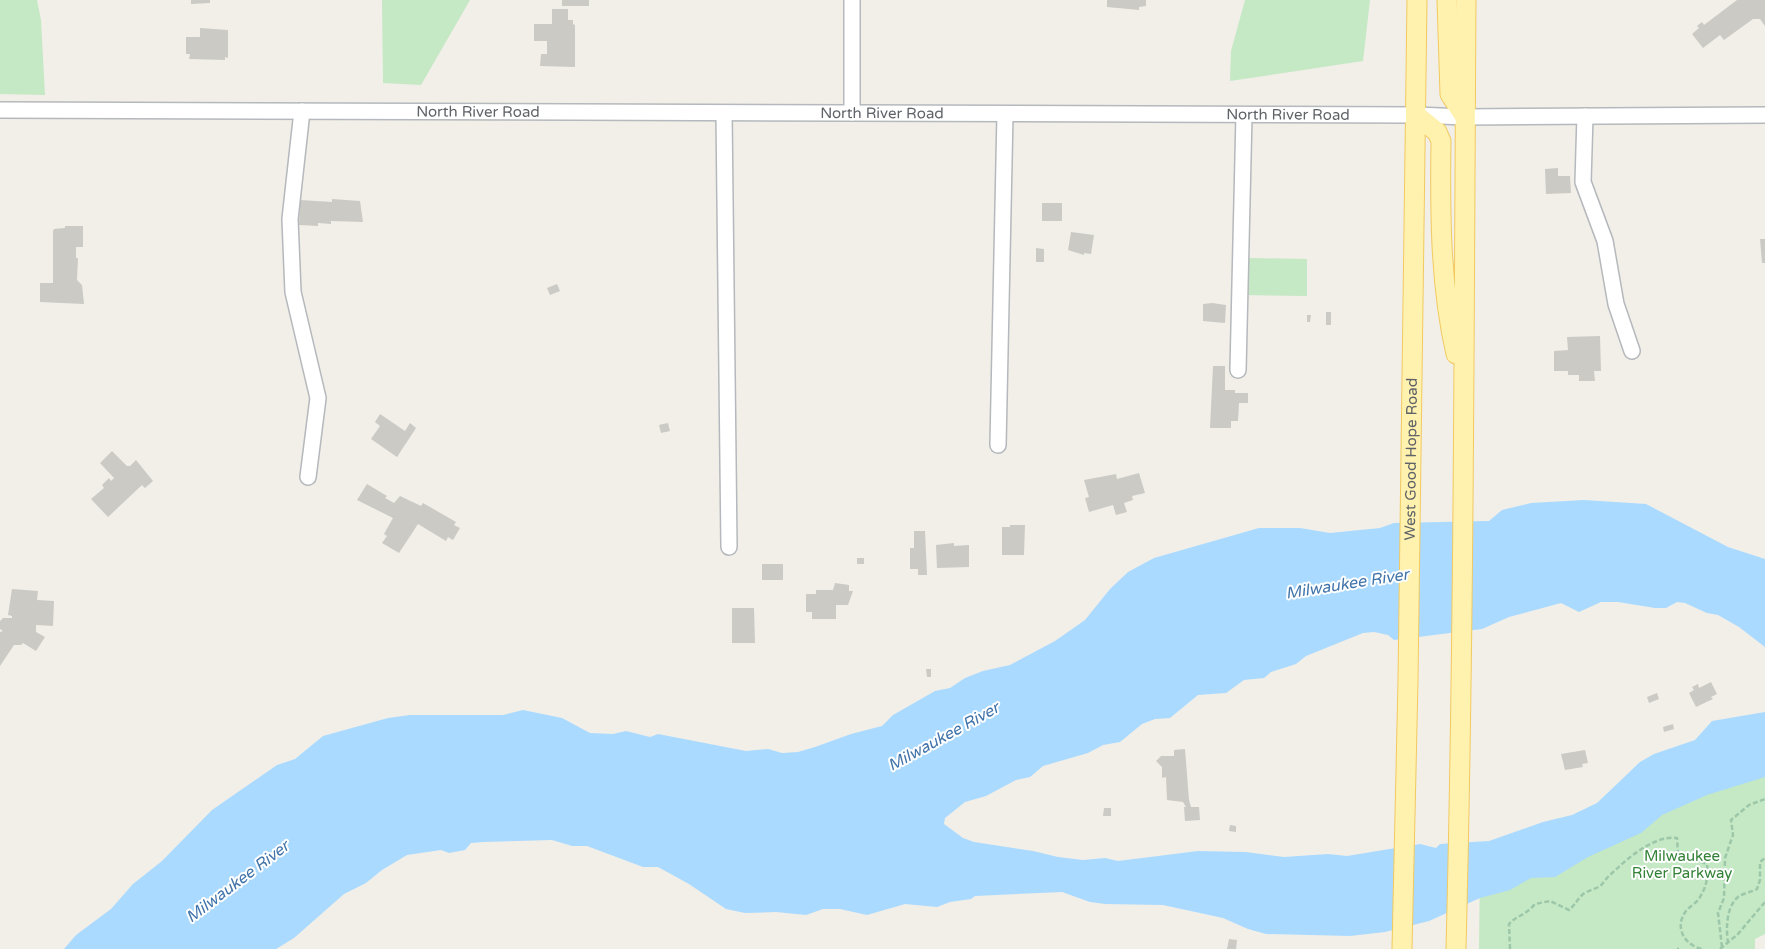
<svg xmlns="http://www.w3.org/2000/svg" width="1765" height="949" font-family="'Varela Round',sans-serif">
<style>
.green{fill:#c5e8c5}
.water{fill:#aadaff}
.building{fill:#cccac5}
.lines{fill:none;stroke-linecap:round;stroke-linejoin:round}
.minor-casing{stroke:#b5b8bc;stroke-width:18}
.major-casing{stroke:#f2c960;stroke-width:21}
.path{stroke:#9cc7a9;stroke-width:2.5;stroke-dasharray:5 2.5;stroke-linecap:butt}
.minor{stroke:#fff;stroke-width:15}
.major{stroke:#fff2af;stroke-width:19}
.labels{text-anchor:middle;stroke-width:4;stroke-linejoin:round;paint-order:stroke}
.street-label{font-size:15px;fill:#5f6368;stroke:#fff}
.park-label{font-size:15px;fill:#348238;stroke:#fff}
.water-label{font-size:16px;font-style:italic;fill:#4174aa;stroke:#fff}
</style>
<rect width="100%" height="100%" fill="#f1efe8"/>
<!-- green -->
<g class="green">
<path d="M0,0H37L41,20L45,95L0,94Z"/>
<path d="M382,0H470L421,85L383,83Z"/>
<path d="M1245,0H1370L1363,61L1230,81L1231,51Z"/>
<path d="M1248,258L1307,259V296L1246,295Z"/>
<path d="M1765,732V934L1755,939V949H1479L1480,865Z"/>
</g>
<!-- water -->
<path class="water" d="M1584,500L1646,504L1728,547L1765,559V647L1739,627L1718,615L1707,613L1685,603L1677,602L1666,608H1655L1618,602H1601L1579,612L1561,603L1509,617L1482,629L1394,640L1388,635L1374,632L1363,633L1306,656L1296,664L1271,672L1264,678L1244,680L1226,693L1198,695L1170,718L1155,719L1142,724L1120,742L1103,745L1088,753L1043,766L1030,777L1016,780L986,796L965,802L945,818L944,824L963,838L974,842L1033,851L1058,857L1083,860L1105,858L1118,861L1198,851L1246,852L1284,857L1328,854L1347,856L1420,844L1436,848L1440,844L1489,841L1543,822L1572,815L1597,803L1640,762L1654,754L1695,740L1712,721L1765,712V777L1707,795L1662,815L1641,833L1588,857L1555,877L1531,878L1510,890L1480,898L1429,921L1385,932L1350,936L1266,934L1248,929L1223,918L1163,905L1105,904L1090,902L1062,892L975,896L971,899L950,902L937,907L905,904L867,915L840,909H823L806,915L776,912L745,913L726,909L689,884L658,867H643L587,846H572L552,840L483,842L471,843L465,850L449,853L441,850L407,855L382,870L366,883L344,894L294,938L276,949H64L76,935L111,909L133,884L162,861L212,810L277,765L295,759L323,736L388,718L410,715H503L523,710L562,718L590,733L613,734L626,731L650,737L658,734L746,751L768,749L782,753L798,752L815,747L851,734L882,726L893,715L935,691L950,688L965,678L983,671L1010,665L1055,641L1085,620L1110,589L1128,572L1154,558L1259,528H1300L1330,533L1380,528L1394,523L1489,521L1502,510L1531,503Z"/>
<!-- building -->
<g class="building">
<path d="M191,0H210V3L191,4Z"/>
<rect x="562" y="0" width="27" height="6"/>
<path d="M1107,0H1146V6L1139,7V10L1107,7Z"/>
<path d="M1737,0H1765V26L1760,19H1753L1724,40L1720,35L1703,48L1692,34L1699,28L1697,26L1702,22L1704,25Z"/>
<path d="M552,9H568V20H573V24L575,25V67L540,66L541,54H547V41H534V24H552Z"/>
<path d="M200,28L228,30V58L225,57V60L189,59L190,54H186V37H200Z"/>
<path d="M1558,168V176H1570L1571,193L1546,194L1545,169Z"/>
<path d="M332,199L360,201L363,222L331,221V224L318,223V226L299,225L300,200L332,202Z"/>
<rect x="1042" y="203" width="20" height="18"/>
<path d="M65,226H83V247H76V258H78L77,280L82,285L84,304L40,302V283H53V231L54,229L65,228Z"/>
<path d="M1071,232L1094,235L1091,254L1084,253V255L1068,250Z"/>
<path d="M1760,239H1765V263H1762Z"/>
<path d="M1036,248L1044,249V262H1036Z"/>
<path d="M557,284L560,291L550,295L547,288Z"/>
<path d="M1212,303L1226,305L1225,323L1203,321V304Z"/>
<rect x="1326" y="312" width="5" height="13"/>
<path d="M1307,315H1311L1310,322H1307Z"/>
<path d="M1600,336L1601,371H1594L1595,381H1579V375H1568V371H1554V351L1568,350L1567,337Z"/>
<path d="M1213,366H1225V390H1235V393H1248V403H1239L1238,421H1231V428H1210Z"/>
<path d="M380,414L405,431L410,423L416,428L397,457L371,439L380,426L375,422Z"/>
<path d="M668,423L670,431L661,433L659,425Z"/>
<path d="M112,451L127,466H130L136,460L153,481L145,488L142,485L108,517L91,499L104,488L102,485L109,478L111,481L114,478L100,463Z"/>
<path d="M1139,473L1145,493L1132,496L1133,500L1124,503L1127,512L1116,515L1113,505L1089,512L1085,498L1089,497L1084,480L1116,474L1117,479Z"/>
<path d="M367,484L387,496L385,498L394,503L400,496L421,506L423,503L456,522L454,525L460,528L453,540L448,537L446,541L418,524L399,553L382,543L387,536L384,534L393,518L357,500Z"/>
<path d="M1010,525H1025L1024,555H1002V527H1010Z"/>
<path d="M914,531H925L927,575H918V569H910V548H914Z"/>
<path d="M954,543V546L969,545V567L937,568L936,545Z"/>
<rect x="857" y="558" width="7" height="6"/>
<rect x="762" y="564" width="21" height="16"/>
<path d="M835,583L849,585V591H853L848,605H836V619H812V612H806V594H816V590H833Z"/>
<path d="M12,589L38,591L37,600L54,601L53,626L36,625V632L45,637L36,651L23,643L21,645H14L0,666V632L3,631L0,629V621L3,618H12V616L8,615Z"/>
<path d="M732,608H754L755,643H732Z"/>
<path d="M926,669H931V677H927Z"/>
<path d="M1711,682L1717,694L1711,697L1713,699L1696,707L1689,693L1694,690L1692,687L1698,684L1699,688Z"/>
<path d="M1657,693L1659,699L1649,703L1647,697Z"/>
<path d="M1673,724L1674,729L1664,732L1663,727Z"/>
<path d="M1185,749L1189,800L1191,807H1199L1200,820L1185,821L1184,807H1186L1183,802L1167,800L1166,777L1162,778V767L1156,761L1161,756H1174V750Z"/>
<path d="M1585,750L1588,763L1582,764L1583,767L1565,770L1561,754Z"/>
<path d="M1104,808H1111V816H1103Z"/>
<path d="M1230,825L1236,826V832L1229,831Z"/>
<path d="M1229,939L1237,940L1236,949H1227Z"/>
</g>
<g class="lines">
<!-- minor casing -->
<g class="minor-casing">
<g id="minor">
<path id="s1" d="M0,110L1416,115L1465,117L1765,115"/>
<path d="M302,111L290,219L293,292L318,398L308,477"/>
<path d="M724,113L729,547"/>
<path d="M852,113V0"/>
<path d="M1585,116L1583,182L1605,241L1616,304L1632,351"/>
<path d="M1238,370L1244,115"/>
<path d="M998,445L1005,114"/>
</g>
</g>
<!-- major casing -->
<g class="major-casing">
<g id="major">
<path d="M1447,0L1450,94L1465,117"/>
<path d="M1416,115L1437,132L1441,141C1440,211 1440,285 1456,354"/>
<path id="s2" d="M1402,949L1408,681L1417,0"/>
<path d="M1456,949C1464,633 1464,316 1466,0"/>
</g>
</g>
<!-- path -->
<g class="path">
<path d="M1728,943C1726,929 1726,907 1738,897C1743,893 1752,892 1757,889L1760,880V862L1765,858"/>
<path d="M1722,947L1718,913L1724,898L1725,858L1733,835L1731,820L1749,805L1765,799"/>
<path d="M1510,949L1509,924C1517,915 1525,916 1535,904L1550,901L1569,910C1575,905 1577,900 1582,895C1586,891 1594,890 1600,886C1604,883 1606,878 1610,875C1627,859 1653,835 1677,838L1678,854L1683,860H1695L1707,864C1708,876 1707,886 1700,897C1697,903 1690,906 1686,911C1674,927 1684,945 1702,949"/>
<path d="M1677,949H1679"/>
<path d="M1720,949L1738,934L1765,902"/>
</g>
<!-- minor -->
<use href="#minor" class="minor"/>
<!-- major -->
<use href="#major" class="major"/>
</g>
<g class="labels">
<!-- street labels -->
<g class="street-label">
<text dy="5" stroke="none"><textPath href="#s1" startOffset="478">North River Road</textPath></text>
<text dy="5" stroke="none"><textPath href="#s1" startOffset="882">North River Road</textPath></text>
<text dy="5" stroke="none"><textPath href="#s1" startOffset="1288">North River Road</textPath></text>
<text dy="5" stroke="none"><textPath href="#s2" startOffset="490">West Good Hope Road</textPath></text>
</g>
<!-- park labels -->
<g class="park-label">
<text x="1682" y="861">Milwaukee<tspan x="1682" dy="17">River Parkway</tspan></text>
</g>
<!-- water labels -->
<g class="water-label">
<text transform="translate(1347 583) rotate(-9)" y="6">Milwaukee River</text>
<text transform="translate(943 736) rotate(-29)" y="6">Milwaukee River</text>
<text transform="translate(237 881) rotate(-37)" y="6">Milwaukee River</text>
</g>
</g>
</svg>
